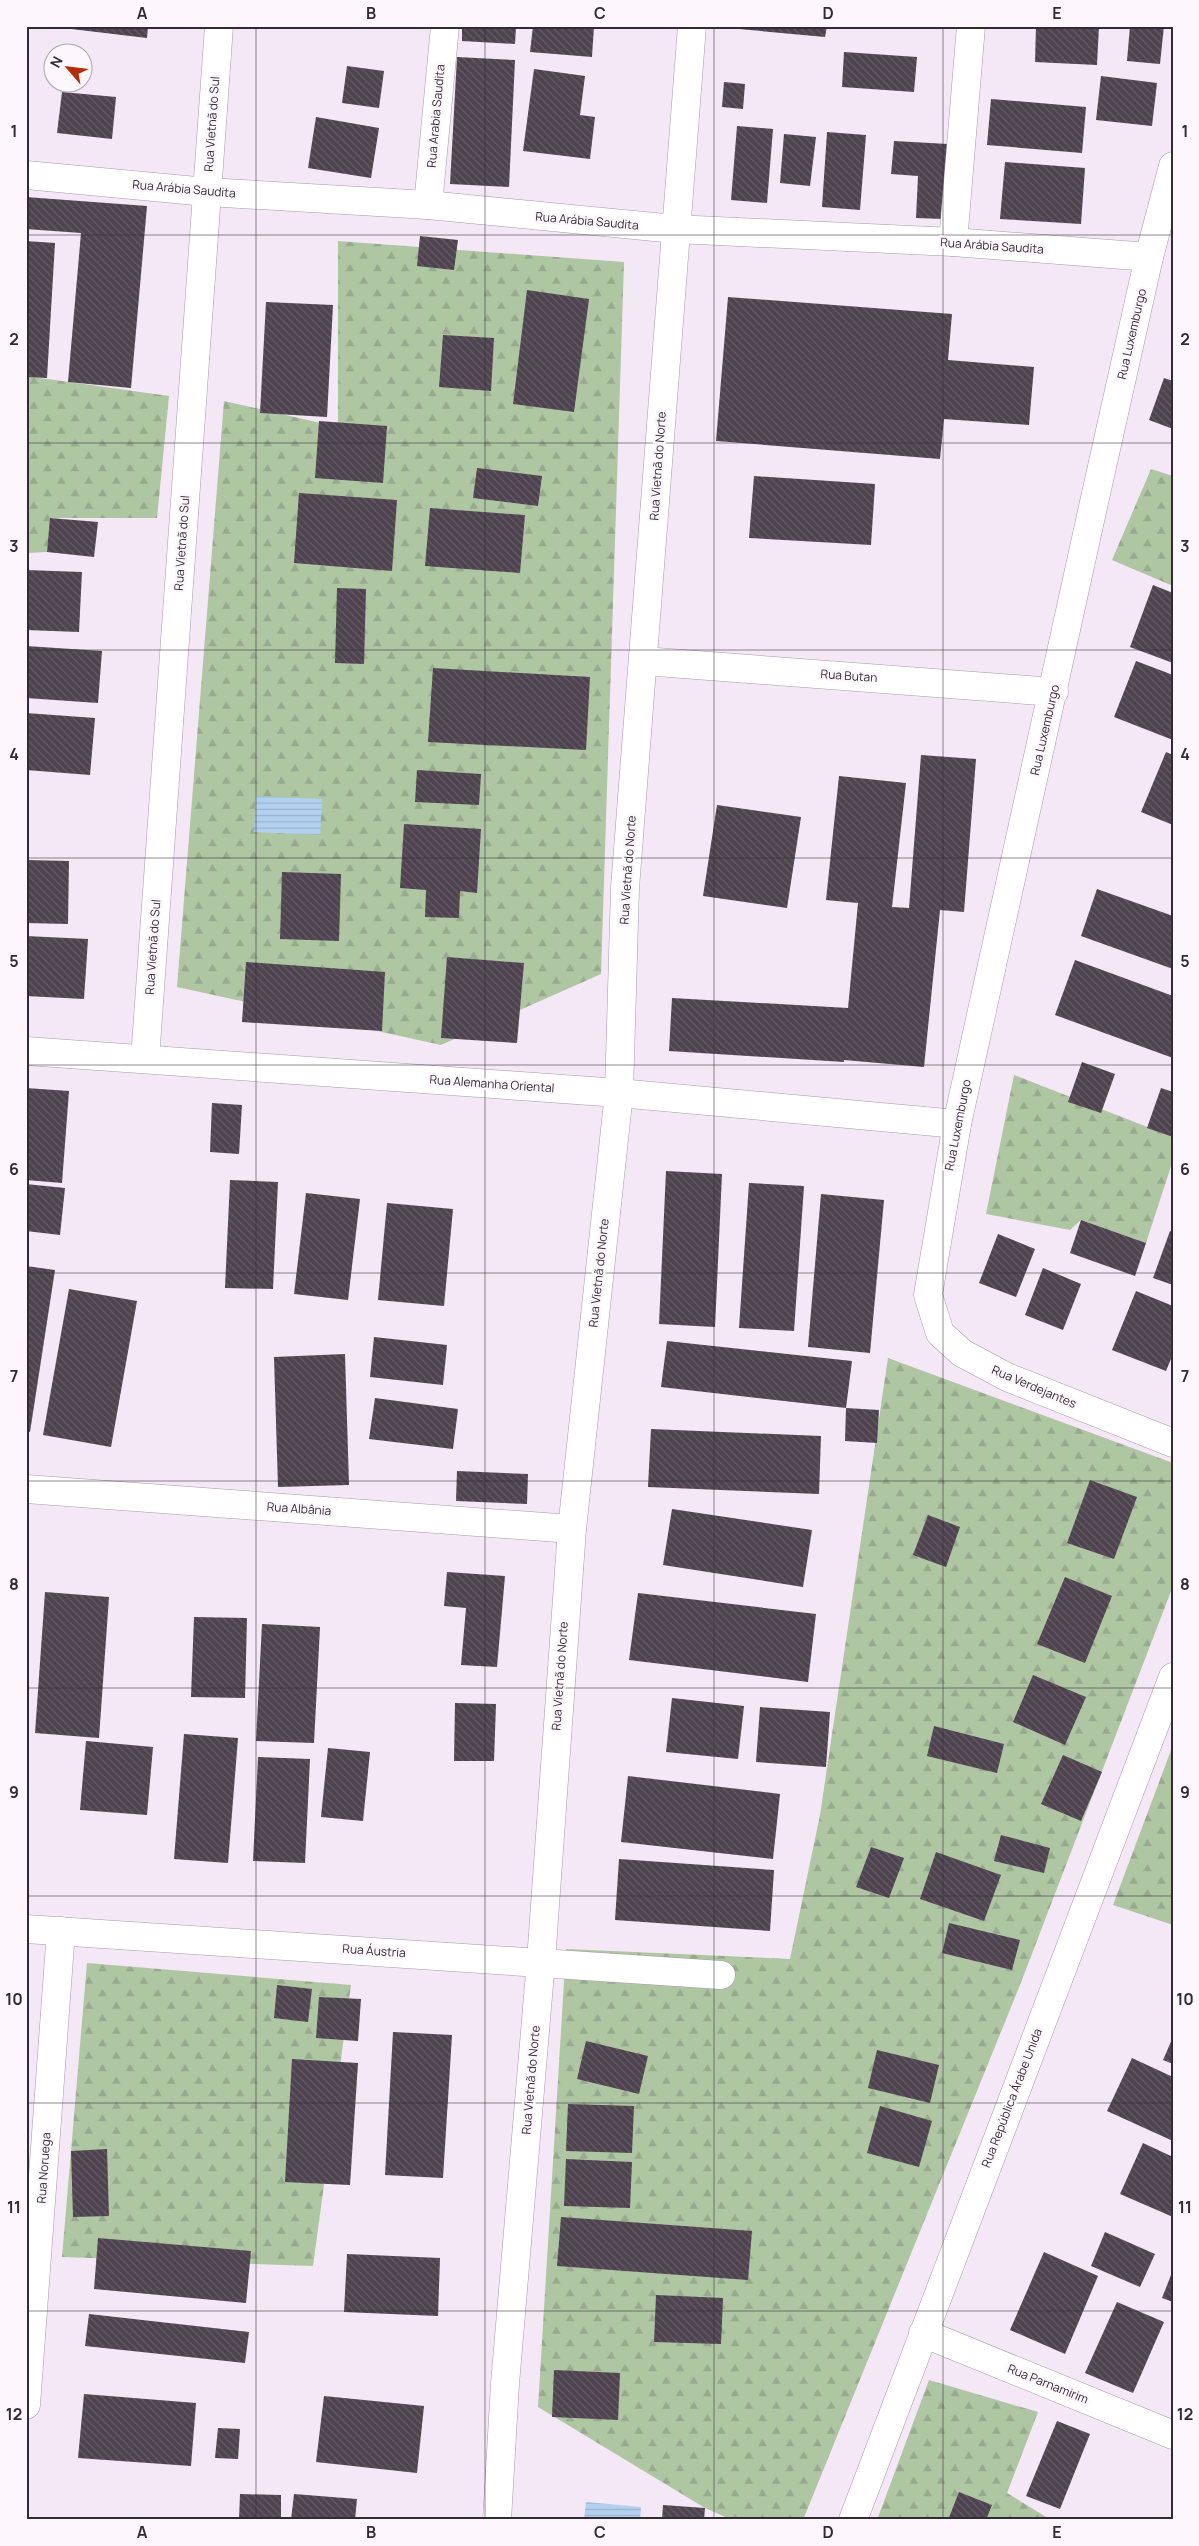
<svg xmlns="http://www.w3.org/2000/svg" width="1199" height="2546" font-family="Manrope,sans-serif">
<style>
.forest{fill:url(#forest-firs)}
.water{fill:url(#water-rules)}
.building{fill:url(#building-back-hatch)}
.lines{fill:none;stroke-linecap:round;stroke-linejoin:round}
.minor-casing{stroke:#a69aa8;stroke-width:29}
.minor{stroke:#fff;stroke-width:28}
.grid{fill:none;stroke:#312c31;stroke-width:1;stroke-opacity:0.55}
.labels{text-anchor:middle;stroke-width:5;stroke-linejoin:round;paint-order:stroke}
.street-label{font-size:12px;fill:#312c31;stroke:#fdf7fd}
.neatline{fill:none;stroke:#312c31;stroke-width:2}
.grid-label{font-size:16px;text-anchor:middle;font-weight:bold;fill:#312c31}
</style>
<defs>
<pattern id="forest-firs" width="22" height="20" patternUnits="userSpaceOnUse" patternTransform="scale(1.25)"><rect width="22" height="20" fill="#afc6a3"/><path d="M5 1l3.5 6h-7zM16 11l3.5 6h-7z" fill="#97aa8d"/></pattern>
<pattern id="water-rules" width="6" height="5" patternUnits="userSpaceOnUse" patternTransform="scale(1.25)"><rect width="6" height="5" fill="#b2d1f0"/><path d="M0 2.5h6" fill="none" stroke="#9ab4ce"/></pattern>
<pattern id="building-back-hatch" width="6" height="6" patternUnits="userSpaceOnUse" patternTransform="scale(1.25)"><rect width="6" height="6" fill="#4e434f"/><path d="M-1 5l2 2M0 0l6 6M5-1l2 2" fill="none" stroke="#655c66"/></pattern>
</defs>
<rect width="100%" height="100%" fill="#f4e7f6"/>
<!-- forest -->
<g class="forest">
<path d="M338,241L624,262L601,974L441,1045L177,987L224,401L338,427Z"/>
<path d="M26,376L169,396L157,518H51L47,552L26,553Z"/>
<path d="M1151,469L1173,476V586L1112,560Z"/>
<path d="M1014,1075L1173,1137V1160L1146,1243L1081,1220L1070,1230L986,1214Z"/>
<path d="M888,1358L1173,1463V1586L1020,1985L803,2520H732L705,2508L538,2407L566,1949L790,1959L820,1815Z"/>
<path d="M1173,1745V1925L1113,1905Z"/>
<path d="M87,1963L351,1985L313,2266L62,2257Z"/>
<path d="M929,2380L1038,2412L1007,2493L1051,2520H877Z"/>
</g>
<!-- water -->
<g class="water">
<path d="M256,796L322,799L320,835L254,832Z"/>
<path d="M586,2502L641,2507L640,2520H584Z"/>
</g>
<!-- building -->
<g class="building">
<path d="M46,26H148L147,38Z"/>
<path d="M462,26H516L515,44L462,41Z"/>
<path d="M533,26H594L592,57L530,52Z"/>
<path d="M739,26H827L825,37L739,29Z"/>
<path d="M1036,26H1099L1097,65L1035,62Z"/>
<path d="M1130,26H1164L1160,64L1127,61Z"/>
<path d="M844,52L917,57L914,92L842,87Z"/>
<path d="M457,57L515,60L509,187L450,184Z"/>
<path d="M347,66L384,71L379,108L342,103Z"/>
<path d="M534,69L585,76L580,115L595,117L590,159L523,151Z"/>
<path d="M1101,76L1157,83L1152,126L1096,120Z"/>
<path d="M724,82L745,84L743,109L722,107Z"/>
<path d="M62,92L116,97L112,139L57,133Z"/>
<path d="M991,99L1086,107L1082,153L987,145Z"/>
<path d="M316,117L379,128L371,178L308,168Z"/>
<path d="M737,126L773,129L767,203L731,200Z"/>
<path d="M827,132L866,135L860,210L822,207Z"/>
<path d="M784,134L816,137L810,186L780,183Z"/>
<path d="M894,141L948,144L943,219L916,218L918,176L891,174Z"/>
<path d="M1005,162L1085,168L1081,224L1000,219Z"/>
<path d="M26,197L147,206L131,388L68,382L81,233L26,229Z"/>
<path d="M420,236L458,240L454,270L417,266Z"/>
<path d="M26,241L55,243L47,378L26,377Z"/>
<path d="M527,290L589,299L574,412L513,404Z"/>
<path d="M728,297L952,314L948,360L1034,367L1029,425L944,419L940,459L716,441Z"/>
<path d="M266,302L333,305L327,417L260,413Z"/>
<path d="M443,335L494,338L491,391L439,387Z"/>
<path d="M1164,378L1173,381V429L1149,420Z"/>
<path d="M319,421L387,426L383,483L315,478Z"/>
<path d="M477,468L542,476L538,506L473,498Z"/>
<path d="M754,476L875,484L871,545L749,538Z"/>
<path d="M299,493L397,500L392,571L294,563Z"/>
<path d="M430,508L525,515L520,573L425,566Z"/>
<path d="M50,518L98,522L94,557L47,552Z"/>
<path d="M26,570L82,572L79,632L26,630Z"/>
<path d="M1153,585L1173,593V663L1130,647Z"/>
<path d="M337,588L366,589L364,664L335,663Z"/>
<path d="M26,646L102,651L98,703L26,698Z"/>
<path d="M1136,661L1173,675V740L1114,717Z"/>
<path d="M433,668L590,677L586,750L428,742Z"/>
<path d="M26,713L95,718L90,775L26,770Z"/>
<path d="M1166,752L1173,755V825L1141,812Z"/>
<path d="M921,755L976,759L964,912L940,910L924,1067L844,1060V1062L669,1051L672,998L848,1008L858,903L826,900L839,776L906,783L892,907L909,908Z"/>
<path d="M417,770L481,774L479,805L415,802Z"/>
<path d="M717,805L801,817L787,908L703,896Z"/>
<path d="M404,824L481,829L477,893L460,891L459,918L425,917L426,890L400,888Z"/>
<path d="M26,860L69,861L68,924L26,923Z"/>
<path d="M282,872L341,874L339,941L280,939Z"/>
<path d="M1097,889L1173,916V969L1081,936Z"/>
<path d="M26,936L88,939L84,999L26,996Z"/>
<path d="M447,957L524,963L517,1043L441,1038Z"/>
<path d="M1075,960L1173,996V1058L1055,1015Z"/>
<path d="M246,962L385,972L382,1031L242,1022Z"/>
<path d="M1082,1062L1115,1074L1101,1113L1068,1102Z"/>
<path d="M26,1088L69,1091L62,1183L26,1180Z"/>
<path d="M1161,1088L1173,1092V1137L1147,1128Z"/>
<path d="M212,1103L242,1105L239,1154L210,1152Z"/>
<path d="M666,1171L722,1174L715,1327L659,1324Z"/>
<path d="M230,1180L278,1182L273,1289L225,1288Z"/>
<path d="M749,1183L804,1186L794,1331L739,1328Z"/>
<path d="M26,1184L65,1188L60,1235L26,1231Z"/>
<path d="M306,1193L360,1199L348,1300L294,1294Z"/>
<path d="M821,1194L884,1200L870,1353L808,1347Z"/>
<path d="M387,1203L453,1209L444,1306L378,1300Z"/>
<path d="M1081,1220L1146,1243L1135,1276L1070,1253Z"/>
<path d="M1170,1231L1173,1232V1285L1153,1278Z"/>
<path d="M998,1234L1035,1249L1016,1297L979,1283Z"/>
<path d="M26,1266L55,1270L30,1432L26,1431Z"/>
<path d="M1043,1268L1081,1284L1063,1330L1025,1315Z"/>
<path d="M69,1289L137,1301L111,1447L43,1435Z"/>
<path d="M1136,1291L1173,1306V1354L1166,1371L1112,1350Z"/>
<path d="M374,1337L447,1345L443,1385L370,1377Z"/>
<path d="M667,1341L852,1361L846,1408L661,1387Z"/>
<path d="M345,1354L349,1485L278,1487L274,1357Z"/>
<path d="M375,1398L458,1409L453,1449L369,1439Z"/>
<path d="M846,1408L879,1410L877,1443L845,1441Z"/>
<path d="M651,1429L821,1436L819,1494L648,1487Z"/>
<path d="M457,1471L528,1474L527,1504L456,1501Z"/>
<path d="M1090,1480L1137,1497L1114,1559L1067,1543Z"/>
<path d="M672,1509L812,1530L803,1587L663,1565Z"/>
<path d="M928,1515L960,1527L946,1567L913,1555Z"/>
<path d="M447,1572L505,1576L497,1667L461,1665L466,1608L444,1606Z"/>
<path d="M1065,1577L1112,1596L1085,1663L1037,1644Z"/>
<path d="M45,1592L109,1597L99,1738L35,1733Z"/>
<path d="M638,1593L816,1614L808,1682L629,1660Z"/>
<path d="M194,1617L247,1618L245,1698L191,1697Z"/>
<path d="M262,1624L320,1627L314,1743L256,1741Z"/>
<path d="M1033,1675L1086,1697L1065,1745L1013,1722Z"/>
<path d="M672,1698L744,1706L738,1759L666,1752Z"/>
<path d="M455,1703L496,1704L494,1761H454Z"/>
<path d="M760,1707L830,1712L826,1767L756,1762Z"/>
<path d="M934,1726L1004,1744L997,1773L927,1756Z"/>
<path d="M184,1734L238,1738L228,1863L174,1859Z"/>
<path d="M86,1741L153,1747L147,1815L80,1810Z"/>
<path d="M328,1748L370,1752L363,1821L321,1817Z"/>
<path d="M1063,1755L1102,1772L1081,1821L1041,1804Z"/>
<path d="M258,1757L310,1759L305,1863L253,1861Z"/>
<path d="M628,1776L780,1794L773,1859L621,1842Z"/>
<path d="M1001,1835L1050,1848L1044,1873L994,1861Z"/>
<path d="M871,1847L904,1858L889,1898L856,1887Z"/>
<path d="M936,1852L1001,1875L984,1921L920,1899Z"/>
<path d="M619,1859L774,1870L770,1931L615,1920Z"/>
<path d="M949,1923L1020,1940L1012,1970L942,1953Z"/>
<path d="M277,1985L312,1989L308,2022L274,2018Z"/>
<path d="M319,1997L361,1999L358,2041L316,2038Z"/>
<path d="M393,2032L452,2035L443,2178L385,2175Z"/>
<path d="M1173,2037V2064L1163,2060Z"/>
<path d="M586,2041L648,2056L639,2094L577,2079Z"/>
<path d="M877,2050L939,2065L930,2103L868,2088Z"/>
<path d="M1132,2058L1173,2077V2141L1107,2111Z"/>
<path d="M292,2059L358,2063L350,2185L285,2182Z"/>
<path d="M568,2104L634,2106L632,2153L566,2151Z"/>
<path d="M880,2106L932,2121L919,2167L867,2153Z"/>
<path d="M1143,2143L1173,2157V2217L1120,2194Z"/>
<path d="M107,2149L109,2216L73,2217L71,2151Z"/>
<path d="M566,2159L632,2162L630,2208L564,2206Z"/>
<path d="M561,2217L752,2231L748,2280L557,2266Z"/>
<path d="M1105,2232L1155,2254L1140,2287L1091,2266Z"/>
<path d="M98,2238L251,2251L246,2303L94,2289Z"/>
<path d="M1044,2252L1098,2276L1065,2354L1010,2330Z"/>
<path d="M347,2254L440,2258L438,2316L344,2312Z"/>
<path d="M1173,2270V2302L1162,2298Z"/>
<path d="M656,2295L723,2298L721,2344L654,2342Z"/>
<path d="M1117,2302L1164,2322L1133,2393L1085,2373Z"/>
<path d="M89,2314L249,2332L245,2363L85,2346Z"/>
<path d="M554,2370L620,2373L618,2420L552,2417Z"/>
<path d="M84,2394L196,2403L191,2466L78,2458Z"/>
<path d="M324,2396L424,2406L417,2473L316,2462Z"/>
<path d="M1057,2421L1090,2434L1060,2509L1026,2496Z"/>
<path d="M218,2428L240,2429L238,2459L215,2458Z"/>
<path d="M959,2492L992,2505L986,2520H948Z"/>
<path d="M240,2494L281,2495V2520H239Z"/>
<path d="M294,2494L357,2499L355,2520H291Z"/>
<path d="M663,2505L705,2508L704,2520H662Z"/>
</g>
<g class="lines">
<!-- minor casing -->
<g class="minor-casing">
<g id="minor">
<path d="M1173,166L1149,257L1093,507L957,1124L928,1295L940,1333L962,1353L1007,1377L1173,1443"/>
<path d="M26,175L207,192L428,205L675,229L953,242L1149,257"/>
<path d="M428,205L445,26"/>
<path d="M953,242L971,26"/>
<path d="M643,661L1054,692"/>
<path d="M26,1051L619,1093L957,1124"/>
<path d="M145,1059L219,26"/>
<path d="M26,1489L572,1529"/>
<path d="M26,1929L721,1975"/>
<path d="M923,2333L1173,2435"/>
<path d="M26,2405L61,1931"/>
<path d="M497,2520L505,2384L541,1961L572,1529L619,1093L625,888L692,26"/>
<path d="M853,2520L1173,1677"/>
</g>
</g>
<!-- minor -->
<use href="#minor" class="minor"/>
</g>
<!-- grid -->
<path class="grid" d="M256,26V2520M485,26V2520M714,26V2520M943,26V2520M26,235H1173M26,443H1173M26,650H1173M26,858H1173M26,1065H1173M26,1273H1173M26,1481H1173M26,1688H1173M26,1896H1173M26,2103H1173M26,2311H1173"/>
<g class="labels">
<!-- street labels -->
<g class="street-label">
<text transform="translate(436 116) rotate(-85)" y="4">Rua Arabia Saudita</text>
<text transform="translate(212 124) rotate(-86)" y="4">Rua Vietnã do Sul</text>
<text transform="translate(184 189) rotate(5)" y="4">Rua Arábia Saudita</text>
<text transform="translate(587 221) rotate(5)" y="4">Rua Arábia Saudita</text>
<text transform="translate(992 246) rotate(4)" y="4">Rua Arábia Saudita</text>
<text transform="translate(1132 334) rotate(-77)" y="4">Rua Luxemburgo</text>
<text transform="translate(658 466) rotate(-86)" y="4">Rua Vietnã do Norte</text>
<text transform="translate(182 543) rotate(-86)" y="4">Rua Vietnã do Sul</text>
<text transform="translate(849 676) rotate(4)" y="4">Rua Butan</text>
<text transform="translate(1045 730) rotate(-77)" y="4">Rua Luxemburgo</text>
<text transform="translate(628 870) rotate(-86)" y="4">Rua Vietnã do Norte</text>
<text transform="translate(153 947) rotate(-86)" y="4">Rua Vietnã do Sul</text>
<text transform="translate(492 1084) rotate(4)" y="4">Rua Alemanha Oriental</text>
<text transform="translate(958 1125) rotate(-79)" y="4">Rua Luxemburgo</text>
<text transform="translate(599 1273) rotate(-84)" y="4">Rua Vietnã do Norte</text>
<text transform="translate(1034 1387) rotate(23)" y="4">Rua Verdejantes</text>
<text transform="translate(299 1509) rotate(4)" y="4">Rua Albânia</text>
<text transform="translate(560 1676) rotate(-86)" y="4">Rua Vietnã do Norte</text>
<text transform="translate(374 1951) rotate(4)" y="4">Rua Áustria</text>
<text transform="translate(531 2080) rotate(-85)" y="4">Rua Vietnã do Norte</text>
<text transform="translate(1012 2098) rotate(-69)" y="4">Rua República Árabe Unida</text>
<text transform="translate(44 2168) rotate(-86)" y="4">Rua Noruega</text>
<text transform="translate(1048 2384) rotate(22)" y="4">Rua Parnamirim</text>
</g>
</g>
<!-- border -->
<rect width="1199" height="2546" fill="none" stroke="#fdf7fd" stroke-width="55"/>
<!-- north arrow -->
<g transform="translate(68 68) rotate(298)"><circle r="24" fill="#fdf7fd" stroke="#aba6ab"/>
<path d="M0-4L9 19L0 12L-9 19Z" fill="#b62c00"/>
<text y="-8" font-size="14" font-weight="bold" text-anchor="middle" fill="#312c31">N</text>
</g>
<rect x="28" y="28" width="1144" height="2490" class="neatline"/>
<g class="grid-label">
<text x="142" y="19">A</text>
<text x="371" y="19">B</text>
<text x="600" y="19">C</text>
<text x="828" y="19">D</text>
<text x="1057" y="19">E</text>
<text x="14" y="137">1</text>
<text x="1185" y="137">1</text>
<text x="14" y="345">2</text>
<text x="1185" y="345">2</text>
<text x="14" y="552">3</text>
<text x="1185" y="552">3</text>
<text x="14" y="760">4</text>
<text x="1185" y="760">4</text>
<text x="14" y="967">5</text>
<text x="1185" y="967">5</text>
<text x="14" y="1175">6</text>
<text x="1185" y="1175">6</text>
<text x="14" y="1382">7</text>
<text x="1185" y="1382">7</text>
<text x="14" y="1590">8</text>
<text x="1185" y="1590">8</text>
<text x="14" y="1798">9</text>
<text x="1185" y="1798">9</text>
<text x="14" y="2005">10</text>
<text x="1185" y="2005">10</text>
<text x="14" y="2213">11</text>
<text x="1185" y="2213">11</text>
<text x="14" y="2420">12</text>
<text x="1185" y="2420">12</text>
<text x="142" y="2538">A</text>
<text x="371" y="2538">B</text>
<text x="600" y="2538">C</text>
<text x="828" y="2538">D</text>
<text x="1057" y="2538">E</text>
</g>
</svg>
